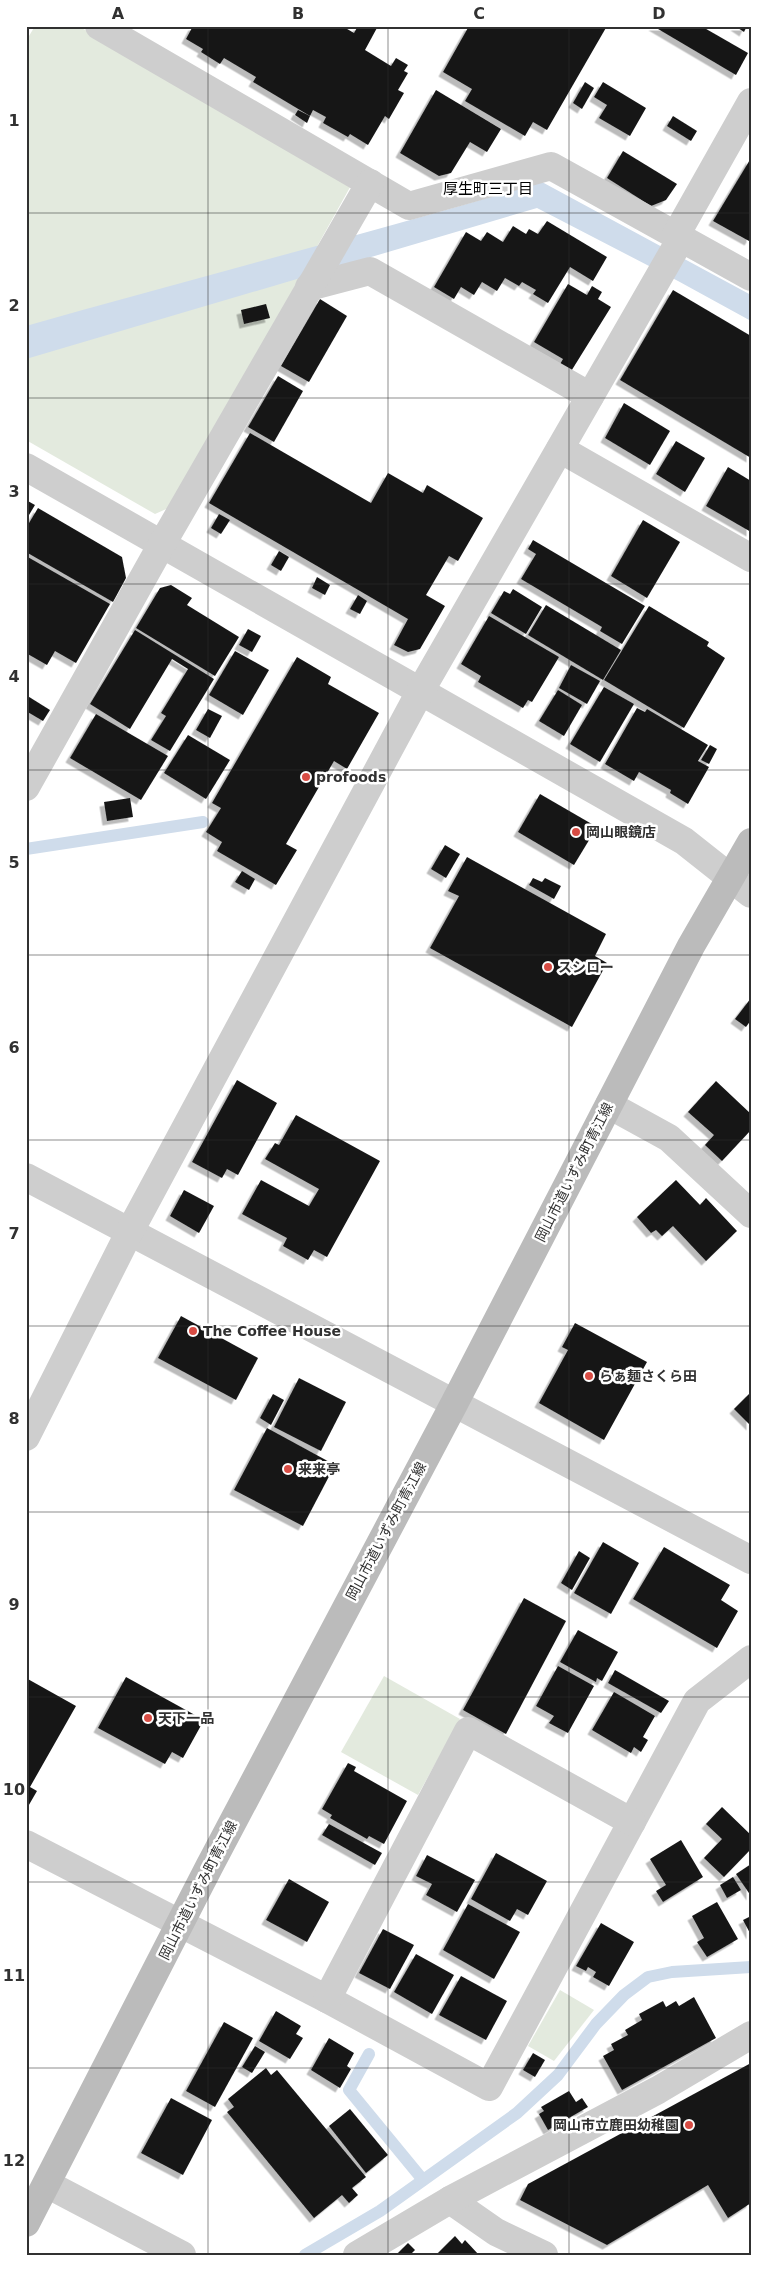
<svg xmlns="http://www.w3.org/2000/svg" width="777" height="2281" font-family="'DejaVu Sans','Noto Sans JP',sans-serif">
<style>
.green{fill:#e3eade}
.water{fill:#cfdceb}
.lines{fill:none;stroke-linecap:round;stroke-linejoin:round}
.stream{stroke:#cfdceb;stroke-width:12}
.building{fill:#181818;filter:url(#shadow)}
.street{stroke:#cecece;stroke-width:28}
.secondary{stroke:#bbb;stroke-width:28}
.grid{fill:none;stroke:#313131;stroke-width:1;stroke-opacity:0.55}
.poi-dot{fill:#d84c44;stroke:#fff;stroke-width:2}
.labels{text-anchor:middle;stroke-width:5;stroke-linejoin:round;paint-order:stroke}
.poi-label{font-size:14px;font-weight:bold;fill:#313131;stroke:#fff;text-anchor:start}
.street-label{font-size:14px;fill:#313131;stroke:#fff}
.neighbourhood-label{font-size:15px;fill:#000;stroke:#fff}
.neatline{fill:none;stroke:#313131;stroke-width:2}
.grid-label{font-size:16px;text-anchor:middle;font-weight:bold;fill:#313131}
</style>
<defs>
<filter id="shadow"><feDropShadow dx="-4.5" dy="4.5" stdDeviation="0" flood-color="#0004"/></filter>
</defs>
<rect width="100%" height="100%" fill="#fff"/>
<!-- green -->
<g class="green">
<path d="M35,26H78L354,180L173,506L155,514L26,440V41Z"/>
<path d="M384,1676L460,1719L418,1795L341,1752Z"/>
<path d="M560,1990L594,2010L554,2061L528,2046Z"/>
</g>
<!-- water -->
<path class="water" d="M542,182L751,295V321L678,281L537,208L26,359V326C198,277 371,233 542,182Z"/>
<g class="lines">
<!-- stream -->
<g class="stream">
<path d="M26,849L203,822"/>
<path d="M369,2054L349,2090L423,2180"/>
<path d="M305,2255L380,2211L517,2113L558,2075L596,2024L624,1995L648,1977L672,1972L751,1967"/>
</g>
</g>
<!-- building -->
<g class="building">
<path d="M193,26H342L354,33L358,26H378L365,50L391,66L396,58L408,65L404,71L408,73L398,90L404,93L389,119L385,116L368,145L350,134L348,137L323,123L326,117L313,110L310,116L253,82L256,77L224,58L220,64L201,52L203,49L186,39Z"/>
<path d="M469,26H607L547,130L533,122L525,136L465,101L472,89L443,72Z"/>
<path d="M653,26H701L748,53L736,75Z"/>
<path d="M735,26H747L744,32Z"/>
<path d="M585,82L594,88L582,109L573,103Z"/>
<path d="M603,82L646,108L630,136L599,118L607,105L594,97Z"/>
<path d="M436,90L501,129L487,152L470,142L451,173L439,176L400,153Z"/>
<path d="M298,110L310,116L307,123L295,115Z"/>
<path d="M673,116L697,131L691,141L667,126Z"/>
<path d="M623,151L677,184L666,200L651,206L607,178Z"/>
<path d="M751,158V238L749,241L713,221Z"/>
<path d="M547,221L607,257L593,281L570,267L548,303L533,294L536,290L522,282L519,286L505,278L497,291L482,282L474,295L461,287L454,299L434,287L466,232L481,241L487,232L503,242L513,226L526,234L529,229L538,234Z"/>
<path d="M568,284L587,295L592,286L602,292L598,299L611,307L570,373L559,366L563,359L534,342Z"/>
<path d="M673,290L751,336V458L620,380Z"/>
<path d="M320,299L347,316L309,382L281,366Z"/>
<path d="M266,304L270,318L244,324L241,310Z"/>
<path d="M278,376L303,391L274,442L248,427Z"/>
<path d="M624,403L670,431L650,465L605,438Z"/>
<path d="M250,433L371,503L388,473L423,493L427,485L483,518L458,561L449,556L426,595L445,606L420,649L408,652L394,645L408,619L209,503Z"/>
<path d="M676,441L705,458L685,492L656,474Z"/>
<path d="M728,467L751,481V532L706,506Z"/>
<path d="M26,500L35,505L26,520Z"/>
<path d="M38,508L122,557L126,578L113,602L26,552V528Z"/>
<path d="M219,514L230,520L221,534L211,528Z"/>
<path d="M643,520L680,542L647,598L611,576Z"/>
<path d="M533,540L645,606L622,644L600,631L602,627L521,579L536,554L528,549Z"/>
<path d="M279,551L289,557L281,571L271,565Z"/>
<path d="M26,556L110,604L76,663L55,651L47,665L26,653L29,644L26,642Z"/>
<path d="M317,577L330,585L325,595L312,588Z"/>
<path d="M171,585L192,598L187,605L239,637L215,676L136,628L160,588Z"/>
<path d="M513,589L542,607L526,634L491,613L504,591L510,594Z"/>
<path d="M358,595L367,601L360,614L350,609Z"/>
<path d="M546,605L621,650L603,680L528,635Z"/>
<path d="M649,606L709,642L707,646L725,658L684,728L604,680Z"/>
<path d="M489,616L559,657L532,702L528,700L523,708L478,682L481,676L461,664Z"/>
<path d="M248,629L261,636L252,652L239,645Z"/>
<path d="M135,630L214,679L170,751L151,740L166,716L161,713L188,669L172,659L130,729L90,704Z"/>
<path d="M235,651L269,670L243,715L209,695Z"/>
<path d="M297,657L331,677L328,684L379,713L347,769L334,761L286,844L297,850L276,885L217,851L222,842L206,832L221,808L212,803Z"/>
<path d="M571,665L600,681L587,704L559,688Z"/>
<path d="M604,687L634,704L600,762L570,744Z"/>
<path d="M558,690L582,705L564,736L539,721Z"/>
<path d="M26,695L50,710L43,721L26,711Z"/>
<path d="M637,708L645,712L647,709L708,745L698,761L709,767L688,804L670,793L671,790L639,772L634,781L605,764Z"/>
<path d="M208,709L222,716L210,738L196,730Z"/>
<path d="M96,714L168,756L141,800L70,758Z"/>
<path d="M188,735L230,760L206,799L164,773Z"/>
<path d="M710,745L717,749L709,764L701,760Z"/>
<path d="M540,794L597,827L574,865L518,832Z"/>
<path d="M130,798L133,817L107,821L104,802Z"/>
<path d="M445,845L460,854L446,878L431,869Z"/>
<path d="M467,857L606,934L595,956L607,963L572,1027L430,948L459,896L448,891Z"/>
<path d="M242,871L255,879L249,890L235,882Z"/>
<path d="M533,878L542,882L545,878L561,886L554,899L529,885Z"/>
<path d="M751,998V1020L746,1027L735,1019Z"/>
<path d="M237,1080L277,1103L238,1175L227,1169L222,1178L192,1162Z"/>
<path d="M716,1081L751,1114V1130L722,1161L705,1145L714,1135L688,1112Z"/>
<path d="M296,1115L380,1161L327,1257L314,1250L308,1260L283,1246L287,1238L242,1214L261,1180L309,1206L319,1189L265,1159L275,1143L279,1145Z"/>
<path d="M676,1180L700,1205L706,1198L737,1231L706,1261L673,1226L662,1236L656,1230L651,1233L637,1217Z"/>
<path d="M184,1190L214,1206L199,1233L170,1216Z"/>
<path d="M181,1316L258,1358L236,1400L158,1358Z"/>
<path d="M575,1323L647,1362L604,1440L539,1403L568,1350L562,1347Z"/>
<path d="M299,1378L346,1402L321,1451L274,1427Z"/>
<path d="M751,1392V1426L734,1409Z"/>
<path d="M273,1394L284,1400L271,1425L260,1418Z"/>
<path d="M267,1428L335,1465L303,1526L234,1490Z"/>
<path d="M603,1542L639,1563L611,1614L574,1593Z"/>
<path d="M664,1547L730,1585L721,1600L738,1611L717,1648L633,1599Z"/>
<path d="M579,1551L590,1558L572,1590L561,1583Z"/>
<path d="M524,1598L566,1621L506,1734L463,1710Z"/>
<path d="M578,1630L618,1652L602,1681L597,1678L596,1682L560,1662Z"/>
<path d="M558,1666L594,1686L568,1733L549,1723L554,1716L536,1706Z"/>
<path d="M615,1670L669,1701L661,1713L608,1683Z"/>
<path d="M126,1677L204,1720L183,1758L172,1752L165,1764L98,1728Z"/>
<path d="M26,1678L76,1706L30,1787L37,1791L26,1810Z"/>
<path d="M614,1692L655,1716L643,1737L648,1740L641,1752L634,1747L631,1753L592,1730Z"/>
<path d="M348,1763L356,1767L354,1771L407,1801L384,1844L369,1836L367,1839L330,1818L332,1815L322,1809Z"/>
<path d="M722,1807L751,1835V1849L724,1877L704,1858L722,1839L706,1824Z"/>
<path d="M329,1824L382,1853L375,1865L322,1835Z"/>
<path d="M681,1840L703,1877L663,1902L656,1891L666,1885L650,1859Z"/>
<path d="M496,1853L547,1881L528,1915L517,1909L510,1921L471,1899Z"/>
<path d="M427,1855L475,1880L457,1912L426,1895L432,1884L416,1876Z"/>
<path d="M751,1864V1896L736,1874Z"/>
<path d="M733,1877L741,1890L727,1898L720,1885Z"/>
<path d="M289,1879L329,1902L307,1942L266,1920Z"/>
<path d="M717,1902L738,1939L707,1957L697,1942L704,1938L692,1916Z"/>
<path d="M468,1904L520,1932L494,1979L443,1950Z"/>
<path d="M751,1916V1935L743,1920Z"/>
<path d="M601,1923L634,1942L609,1986L593,1977L596,1972L588,1967L586,1971L576,1966Z"/>
<path d="M383,1929L414,1945L390,1989L359,1973Z"/>
<path d="M416,1954L454,1975L432,2014L394,1992Z"/>
<path d="M461,1976L507,2001L486,2040L439,2015Z"/>
<path d="M694,1997L716,2038L622,2090L603,2056L614,2050L611,2044L628,2035L625,2030L642,2020L639,2014L663,2001L666,2007L676,2001L679,2006Z"/>
<path d="M276,2011L301,2026L296,2034L303,2038L290,2059L259,2041Z"/>
<path d="M224,2022L253,2038L215,2107L186,2091Z"/>
<path d="M329,2038L354,2053L347,2066L351,2069L340,2088L311,2070Z"/>
<path d="M255,2046L265,2052L252,2073L242,2067Z"/>
<path d="M533,2053L545,2060L535,2077L523,2070Z"/>
<path d="M751,2063V2203L728,2218L708,2185L607,2245L520,2200L528,2184Z"/>
<path d="M266,2068L271,2075L277,2070L366,2177L352,2188L358,2195L349,2203L342,2195L314,2218L227,2112L234,2107L228,2099Z"/>
<path d="M569,2091L576,2102L582,2098L588,2107L548,2130L539,2114L544,2111L541,2107Z"/>
<path d="M171,2098L212,2120L183,2175L141,2153Z"/>
<path d="M350,2109L388,2155L366,2173L329,2126Z"/>
<path d="M455,2236L462,2244L465,2240L479,2255H436Z"/>
<path d="M408,2243L415,2250L410,2255H396Z"/>
</g>
<g class="lines">
<!-- street -->
<g class="street">
<path d="M99,26L409,206L551,166L751,277"/>
<path d="M309,287L370,271L590,396"/>
<path d="M560,449L751,558"/>
<path d="M26,467L684,841L751,894"/>
<path d="M26,787L162,544L370,183"/>
<path d="M609,1105L669,1138L751,1214"/>
<path d="M26,1177L751,1560"/>
<path d="M26,1437L130,1231L421,690L676,247V235L751,102"/>
<path d="M26,1844L327,1999L489,2087L697,1701L751,1659"/>
<path d="M327,1999L468,1731L632,1822"/>
<path d="M47,2184L182,2255"/>
<path d="M450,2200L496,2232L544,2255"/>
<path d="M357,2255L450,2200L658,2090L751,2035"/>
</g>
<!-- secondary -->
<path class="secondary" d="M26,2223L209,1867L454,1404L691,946L751,842"/>
</g>
<!-- grid -->
<path class="grid" d="M208,26V2255M388,26V2255M569,26V2255M26,213H751M26,398H751M26,584H751M26,770H751M26,955H751M26,1140H751M26,1326H751M26,1512H751M26,1697H751M26,1882H751M26,2068H751"/>
<!-- markers -->
<g class="poi-dot">
<circle cx="306" cy="777" r="5"/>
<circle cx="576" cy="832" r="5"/>
<circle cx="548" cy="967" r="5"/>
<circle cx="193" cy="1331" r="5"/>
<circle cx="589" cy="1376" r="5"/>
<circle cx="288" cy="1469" r="5"/>
<circle cx="148" cy="1718" r="5"/>
<circle cx="689" cy="2125" r="5"/>
</g>
<g class="labels">
<!-- poi labels -->
<g class="poi-label">
<text x="316" y="782">profoods</text>
<text x="586" y="837">岡山眼鏡店</text>
<text x="558" y="972">スシロー</text>
<text x="203" y="1336">The Coffee House</text>
<text x="599" y="1381">らぁ麺さくら田</text>
<text x="298" y="1474">来来亭</text>
<text x="158" y="1723">天下一品</text>
<text x="679" y="2130" text-anchor="end">岡山市立鹿田幼稚園</text>
</g>
<!-- street labels -->
<g class="street-label">
<text transform="translate(574 1172) rotate(-63)" y="5">岡山市道いずみ町青江線</text>
<text transform="translate(386 1531) rotate(-62)" y="5">岡山市道いずみ町青江線</text>
<text transform="translate(198 1890) rotate(-63)" y="5">岡山市道いずみ町青江線</text>
</g>
<!-- neighbourhood labels -->
<g class="neighbourhood-label">
<text x="488" y="194">厚生町三丁目</text>
</g>
</g>
<!-- border -->
<rect width="777" height="2281" fill="none" stroke="#ffffff" stroke-width="55"/>
<rect x="28" y="28" width="722" height="2226" class="neatline"/>
<g class="grid-label">
<text x="118" y="19">A</text>
<text x="298" y="19">B</text>
<text x="479" y="19">C</text>
<text x="659" y="19">D</text>
<text x="14" y="126">1</text>
<text x="14" y="311">2</text>
<text x="14" y="497">3</text>
<text x="14" y="682">4</text>
<text x="14" y="868">5</text>
<text x="14" y="1053">6</text>
<text x="14" y="1239">7</text>
<text x="14" y="1424">8</text>
<text x="14" y="1610">9</text>
<text x="14" y="1795">10</text>
<text x="14" y="1981">11</text>
<text x="14" y="2166">12</text>
</g>
</svg>
